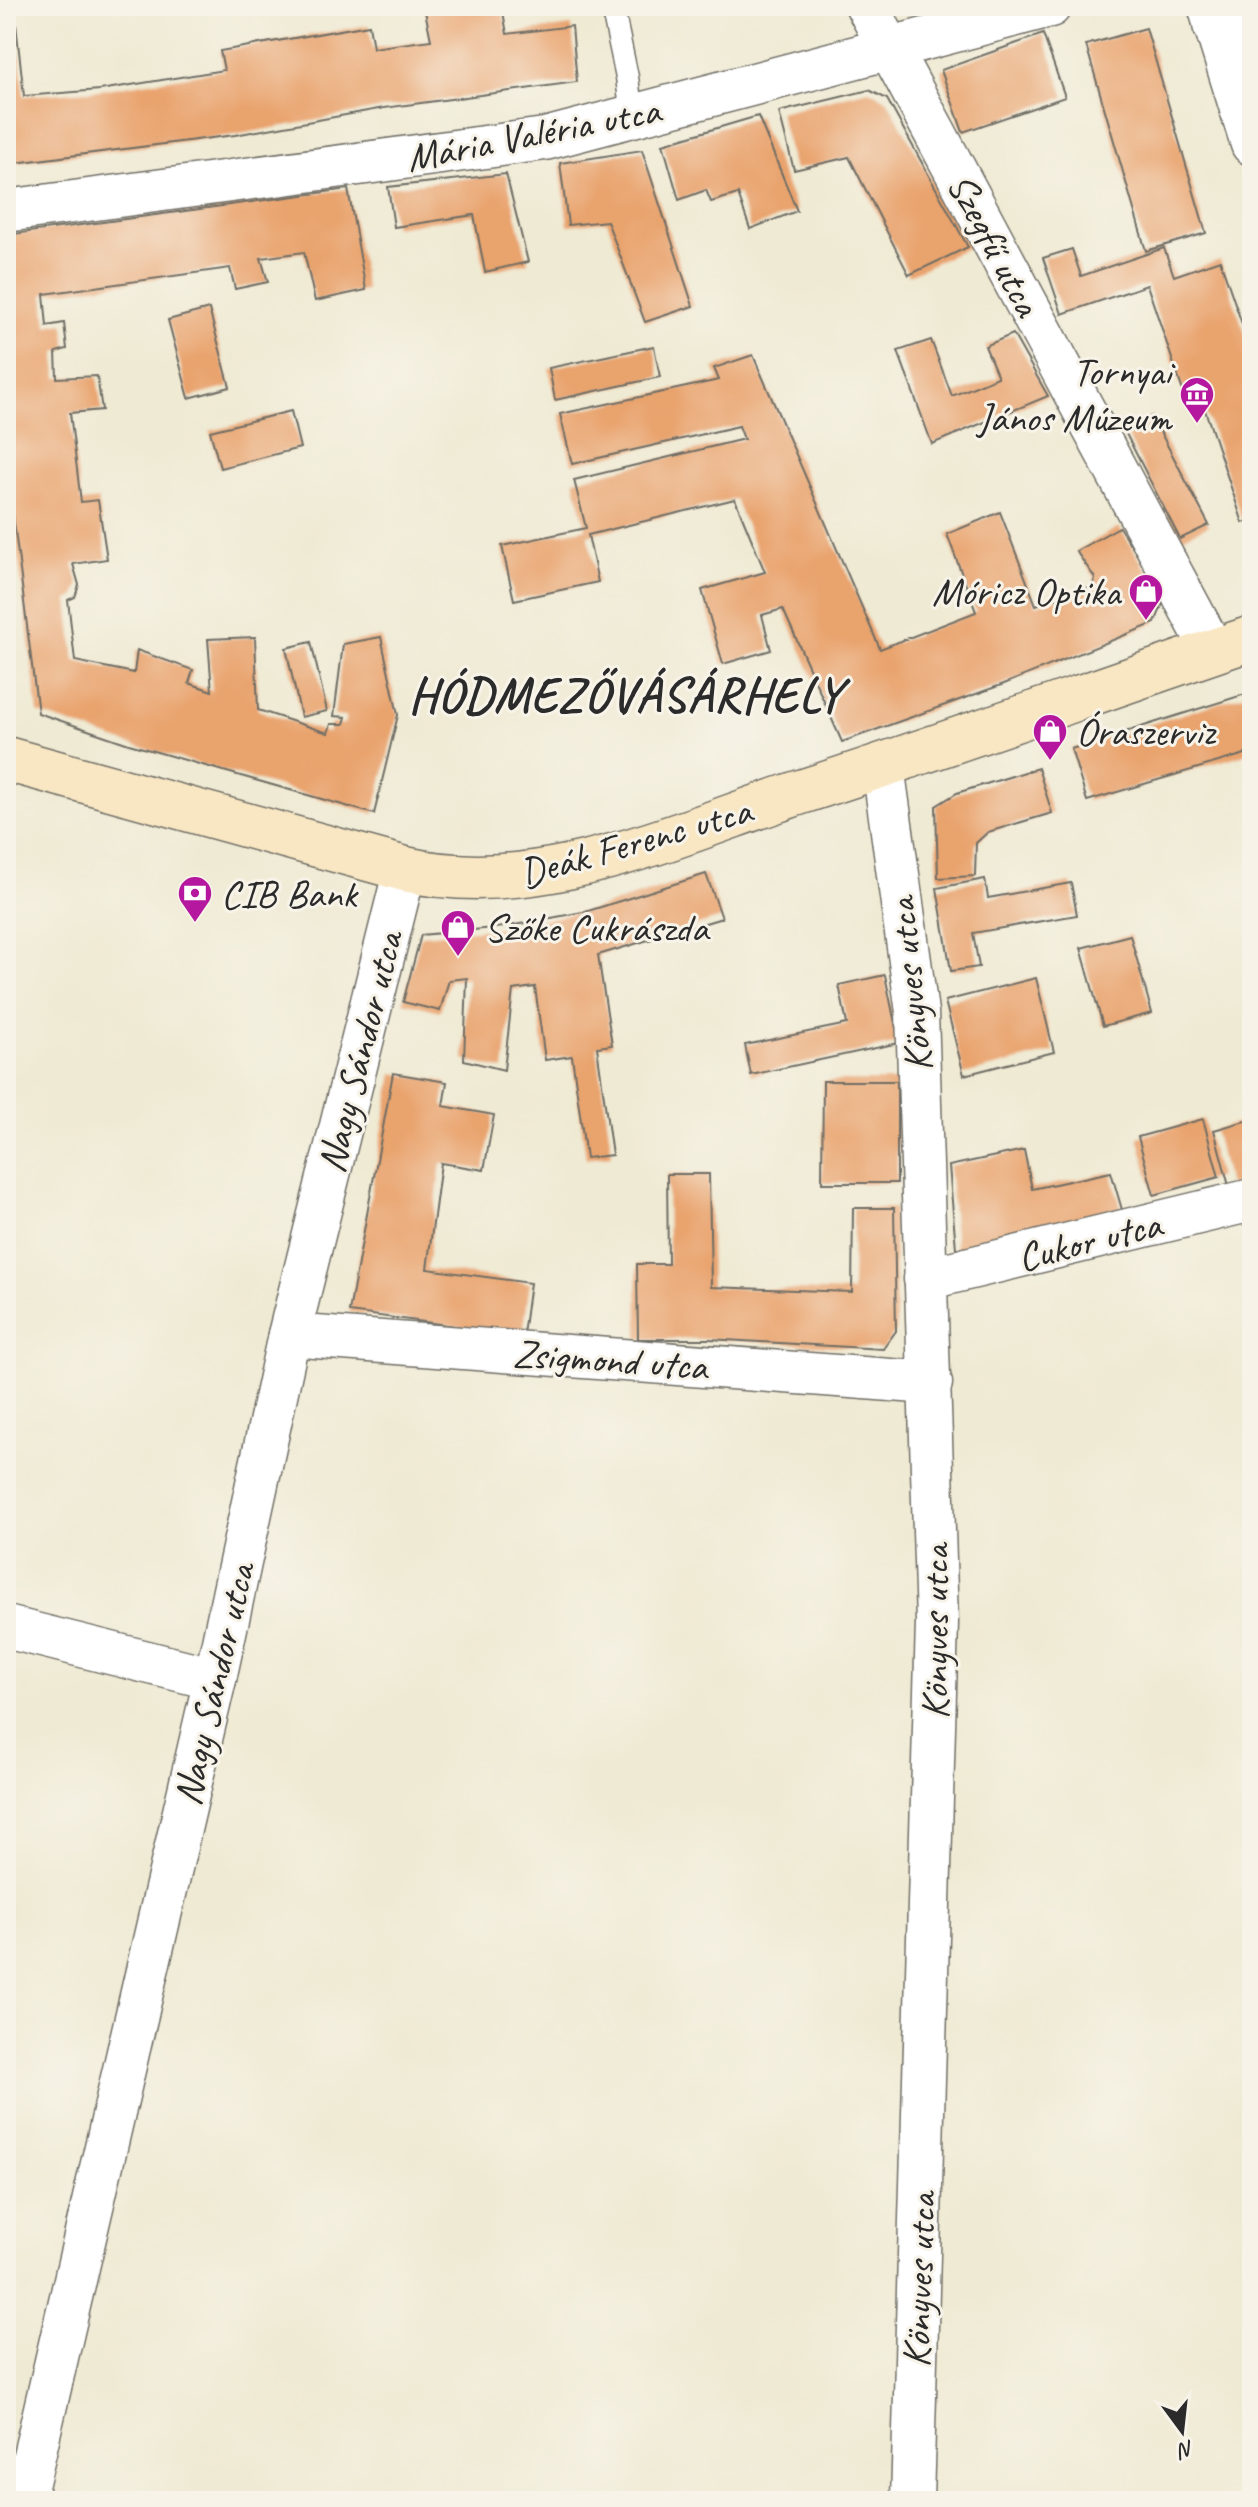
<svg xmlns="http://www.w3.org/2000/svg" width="1258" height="2507" font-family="Caveat,sans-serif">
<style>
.building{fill:#e9a36d}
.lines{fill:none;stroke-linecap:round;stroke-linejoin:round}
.lane-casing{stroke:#706e66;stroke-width:25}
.street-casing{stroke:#706e66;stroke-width:45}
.secondary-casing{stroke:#706e66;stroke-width:47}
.lane{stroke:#fff;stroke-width:22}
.street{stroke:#fff;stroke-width:42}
.secondary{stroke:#f9e7c3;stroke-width:44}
.labels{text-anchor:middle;stroke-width:6;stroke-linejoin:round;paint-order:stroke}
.street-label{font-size:40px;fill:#2b2b2b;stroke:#f7f3e8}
.poi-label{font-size:40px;fill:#2b2b2b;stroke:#f7f3e8;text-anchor:start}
.district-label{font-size:48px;font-weight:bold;letter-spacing:2px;fill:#2b2b2b;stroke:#f7f3e8}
</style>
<rect width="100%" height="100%" fill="#f7f3e8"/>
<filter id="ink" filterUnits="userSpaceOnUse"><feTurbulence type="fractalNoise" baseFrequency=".0125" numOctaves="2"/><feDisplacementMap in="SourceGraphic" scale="16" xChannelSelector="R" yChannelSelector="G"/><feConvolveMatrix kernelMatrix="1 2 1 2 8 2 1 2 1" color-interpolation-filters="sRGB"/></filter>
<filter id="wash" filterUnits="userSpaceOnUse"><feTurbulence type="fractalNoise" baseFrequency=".006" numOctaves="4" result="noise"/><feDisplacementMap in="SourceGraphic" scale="32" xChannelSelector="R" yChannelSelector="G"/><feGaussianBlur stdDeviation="1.8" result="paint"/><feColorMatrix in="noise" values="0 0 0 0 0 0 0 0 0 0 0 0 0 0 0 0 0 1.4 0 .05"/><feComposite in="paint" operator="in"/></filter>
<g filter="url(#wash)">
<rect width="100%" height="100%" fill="#efead3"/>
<g id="blocks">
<!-- building -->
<g class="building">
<path d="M6,6H14L24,96L100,90L224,70L220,51L369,25L373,48L431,40L425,11L451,6H502L507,34L572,26L577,82L384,108L235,135L6,164Z"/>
<path d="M1146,28L1206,233L1146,251L1086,45Z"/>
<path d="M1043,34L1065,97L963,132L941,70Z"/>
<path d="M869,90L887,99L968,247L909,275L849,157L794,170L779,112Z"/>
<path d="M758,116L797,211L750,229L738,194L711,202L706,190L679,200L663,144Z"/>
<path d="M642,150L693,306L645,322L607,221L568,225L560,163Z"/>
<path d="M506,174L528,262L485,272L474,215L394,227L388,187Z"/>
<path d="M348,189L366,290L315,301L304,252L261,258L268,282L235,289L230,268L44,294L47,326L64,323L67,349L56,352L57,378L97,376L102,410L70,413L81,502L98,500L107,559L73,564L79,585L75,597L68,600L75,661L134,673L137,650L193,670L189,683L212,691L208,639L255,637L258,710L328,733L331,724H344L346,717L334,716L343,644L381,637L398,715L374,814L129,744L38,713L6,459V235Z"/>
<path d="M1164,248L1174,276L1220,260L1252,353V520L1243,523L1202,401L1188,406L1147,285L1062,314L1043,258L1072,249L1081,276Z"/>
<path d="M209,309L230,387L189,398L168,320Z"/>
<path d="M1013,334L1048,396L932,444L898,351L931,340L952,396L998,377L985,346Z"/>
<path d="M654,346L660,377L555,400L549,368Z"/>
<path d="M753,355L880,649L976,612L947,534L1000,512L1036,605L1092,587L1095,578L1076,551L1119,527L1165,598L1155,623L1004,684L842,742L783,609L762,615L771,650L723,664L702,590L765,572L735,499L588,535L598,582L514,600L502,546L586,528L574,480L744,439L739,426L572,464L560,414L719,380L714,368Z"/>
<path d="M291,411L300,448L220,468L210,431Z"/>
<path d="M1152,416L1209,525L1180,539L1124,430Z"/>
<path d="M311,642L327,711L301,717L286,648Z"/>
<path d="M1252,692V752L1087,801L1071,749Z"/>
<path d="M1038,768L1052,813L988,832L976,843L975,876L938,878L936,806L957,793Z"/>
<path d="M706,874L722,918L598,955L612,1045L597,1047L612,1155L586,1158L572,1056L545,1060L535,987L513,990L504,1070L464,1060L467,978L449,980L440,1011L403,1002L421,935L504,927L588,911Z"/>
<path d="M985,879L988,898L1071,883L1077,915L973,933L979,967L951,971L937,888Z"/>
<path d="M1130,935L1152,1013L1103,1026L1081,948Z"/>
<path d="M885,975L899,1043L751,1075L745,1045L847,1024L839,985Z"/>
<path d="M1036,978L1054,1052L964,1075L945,1001Z"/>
<path d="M393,1073L447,1082L443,1106L494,1115L484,1170L441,1163L427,1269L530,1283L523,1335L349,1312Z"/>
<path d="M823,1081H897V1183H822Z"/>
<path d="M1203,1119L1219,1177L1154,1195L1138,1137Z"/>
<path d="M1252,1119V1180L1229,1186L1214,1130Z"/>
<path d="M1024,1150L1032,1189L1111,1172L1125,1220L957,1260L949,1166Z"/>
<path d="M667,1174H709L711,1287L852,1292L853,1208H894L896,1331L883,1349L709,1339H638L637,1264H668Z"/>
</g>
</g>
</g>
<g filter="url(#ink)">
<use href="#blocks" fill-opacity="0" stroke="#706e66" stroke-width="2"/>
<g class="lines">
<!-- lane casing -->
<g class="lane-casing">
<path id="lane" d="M612,6L627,77L632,117"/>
</g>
<!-- street casing -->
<g class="street-casing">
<g id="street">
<path d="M867,6L1213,651"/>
<path d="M1209,6L1252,144"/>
<path d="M1214,25L1252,13"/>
<path d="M6,211L545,139L1050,6"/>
<path d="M883,766L917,1012L937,1622L912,2501"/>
<path d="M925,1279L1252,1200"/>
<path d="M289,1335L931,1383"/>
<path d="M6,1627L215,1679"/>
<path d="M24,2499L215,1679L289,1335L405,869"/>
</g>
</g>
<!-- secondary casing -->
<g class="secondary-casing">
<path id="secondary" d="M6,759L405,869C538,900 674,834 798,793C950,744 1101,689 1252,638"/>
</g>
<!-- lane -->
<use href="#lane" class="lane"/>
<!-- street -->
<use href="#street" class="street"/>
<!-- secondary -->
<use href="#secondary" class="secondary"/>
</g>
</g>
<!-- icons -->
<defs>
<g id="museum-pin" transform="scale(1.8)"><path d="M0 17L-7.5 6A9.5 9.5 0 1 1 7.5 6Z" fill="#b5179e" stroke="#f7f3e8"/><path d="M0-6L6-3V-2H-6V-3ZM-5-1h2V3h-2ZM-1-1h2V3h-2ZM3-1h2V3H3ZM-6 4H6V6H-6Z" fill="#fff"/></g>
<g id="shop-pin" transform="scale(1.8)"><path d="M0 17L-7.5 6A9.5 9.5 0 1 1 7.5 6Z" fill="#b5179e" stroke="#f7f3e8"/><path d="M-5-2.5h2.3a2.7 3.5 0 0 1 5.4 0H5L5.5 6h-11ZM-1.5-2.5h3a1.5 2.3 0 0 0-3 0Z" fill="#fff"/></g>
<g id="bank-pin" transform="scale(1.8)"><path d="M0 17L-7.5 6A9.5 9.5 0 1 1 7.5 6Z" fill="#b5179e" stroke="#f7f3e8"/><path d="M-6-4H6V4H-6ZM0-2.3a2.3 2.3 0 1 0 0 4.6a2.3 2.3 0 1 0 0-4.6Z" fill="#fff"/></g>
</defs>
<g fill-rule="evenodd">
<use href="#museum-pin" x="1197" y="394"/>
<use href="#shop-pin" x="1146" y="591"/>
<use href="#shop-pin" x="1050" y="731"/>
<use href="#bank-pin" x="195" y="893"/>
<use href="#shop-pin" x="458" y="927"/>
</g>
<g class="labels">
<!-- street labels -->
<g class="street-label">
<text transform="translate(533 133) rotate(-11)" y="14">Mária Valéria utca</text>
<text transform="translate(995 244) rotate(62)" y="14">Szegfű utca</text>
<text transform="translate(635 841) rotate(-16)" y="14">Deák Ferenc utca</text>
<text transform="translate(909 985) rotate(-96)" y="14">Könyves utca</text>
<text transform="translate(359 1052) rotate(-76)" y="14">Nagy Sándor utca</text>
<text transform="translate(1089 1240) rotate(-14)" y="14">Cukor utca</text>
<text transform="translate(610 1359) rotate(4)" y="14">Zsigmond utca</text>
<text transform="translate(934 1632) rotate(-90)" y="14">Könyves utca</text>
<text transform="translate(213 1684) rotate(-77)" y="14">Nagy Sándor utca</text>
<text transform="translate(918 2280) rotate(-88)" y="14">Könyves utca</text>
</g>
<!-- poi labels -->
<g class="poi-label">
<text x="1171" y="385" text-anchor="end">Tornyai<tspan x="1171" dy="46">János Múzeum</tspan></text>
<text x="1120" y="605" text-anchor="end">Móricz Optika</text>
<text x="1076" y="745">Óraszerviz</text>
<text x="221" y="907">CIB Bank</text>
<text x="484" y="941">Szőke Cukrászda</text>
</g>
<!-- district labels -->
<g class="district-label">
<text x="626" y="711">HÓDMEZŐVÁSÁRHELY</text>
</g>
</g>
<!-- margin -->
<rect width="1258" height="2507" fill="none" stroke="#f7f3e8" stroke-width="32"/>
<!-- north arrow -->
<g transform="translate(1182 2431) rotate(165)" stroke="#f7f3e8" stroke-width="6" paint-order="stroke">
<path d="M0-6L14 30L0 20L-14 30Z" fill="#2b2b2b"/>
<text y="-12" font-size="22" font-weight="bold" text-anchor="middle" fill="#2b2b2b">N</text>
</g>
</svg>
